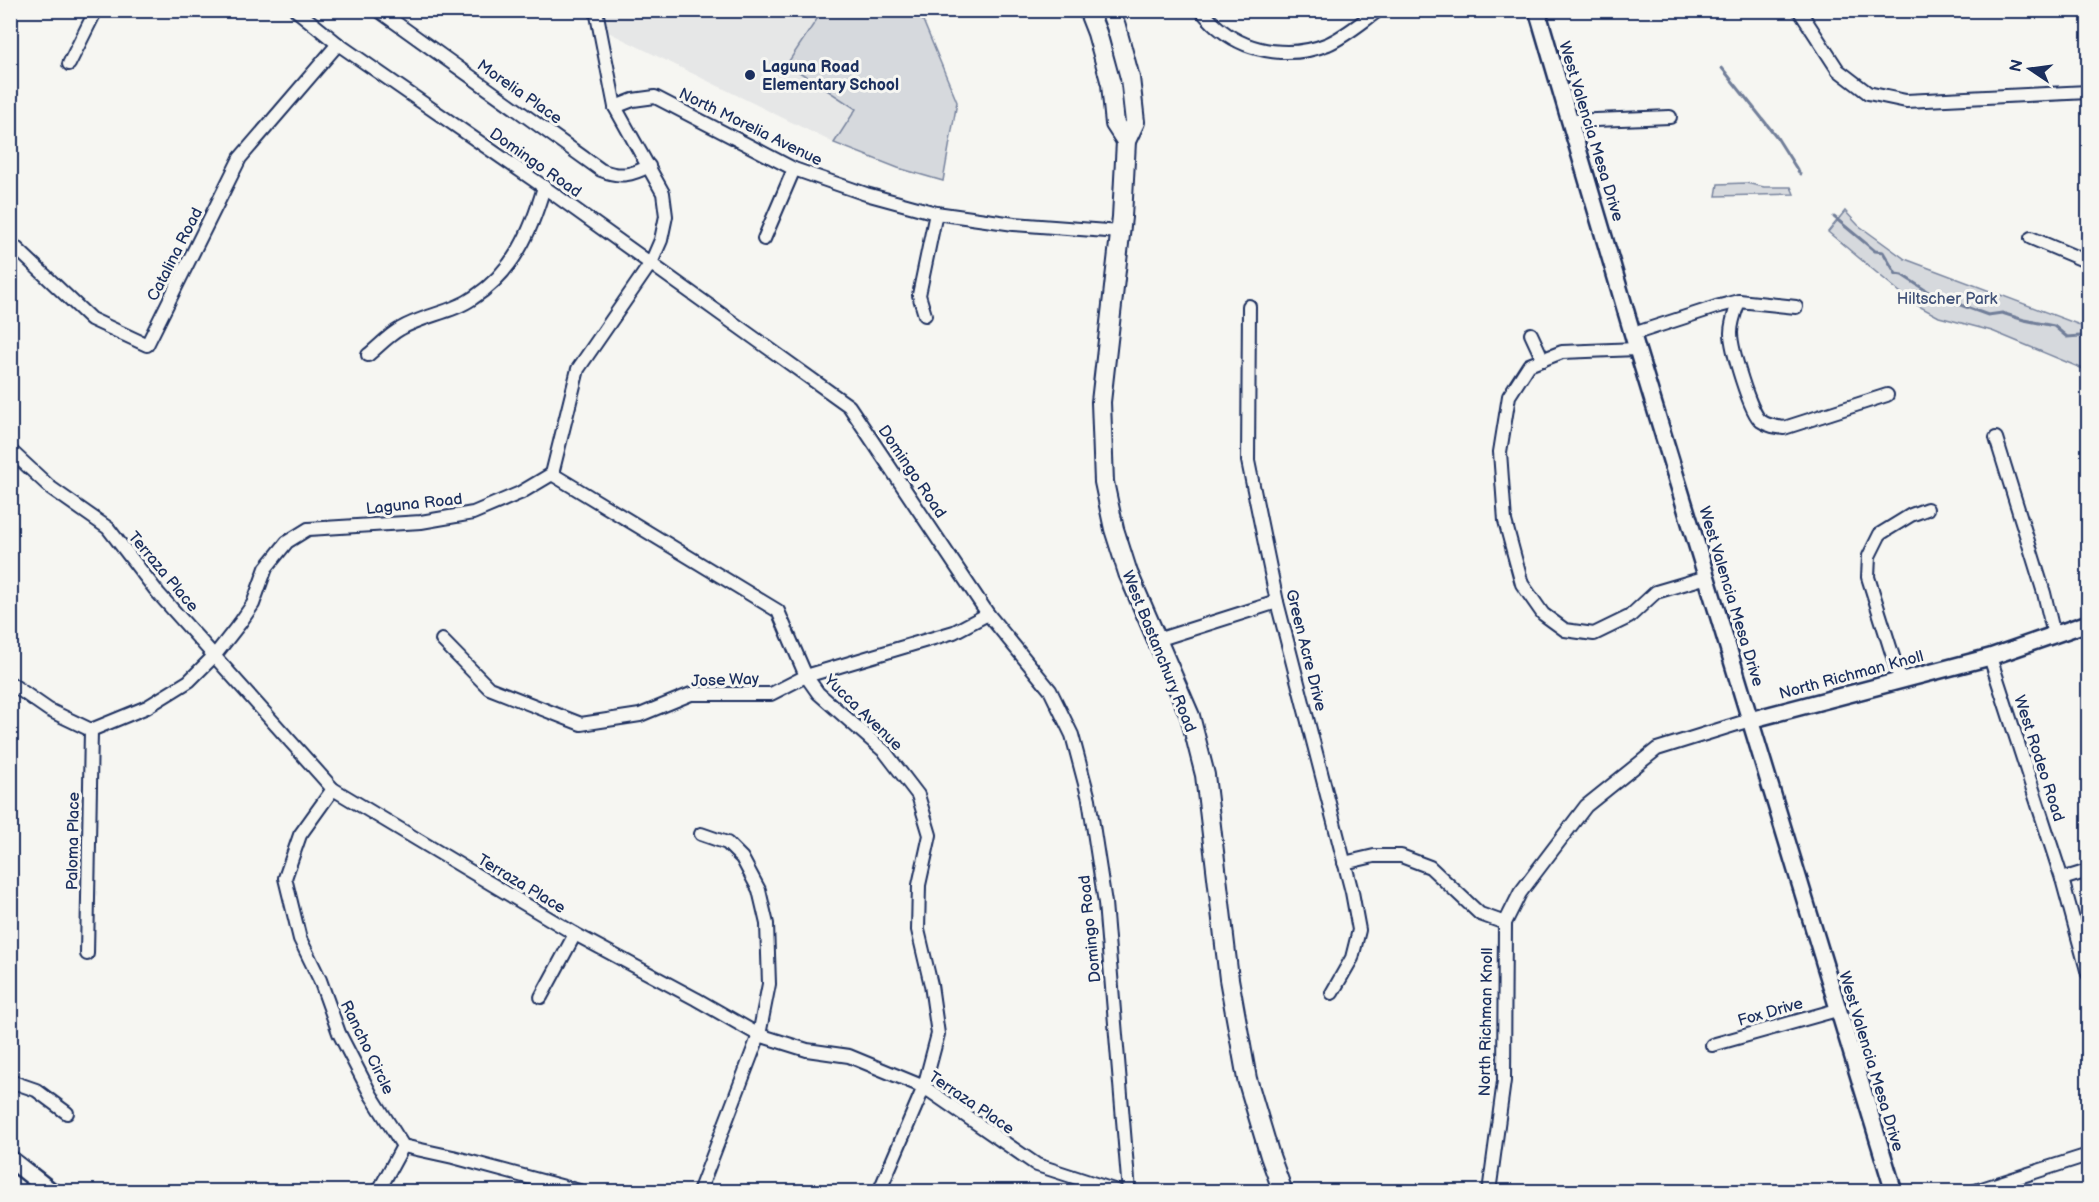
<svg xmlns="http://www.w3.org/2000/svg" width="2099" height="1202" font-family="'Balsamiq Sans',sans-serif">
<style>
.built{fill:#e6e7e7}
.green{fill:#d6d9dd;stroke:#78849e;stroke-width:1.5}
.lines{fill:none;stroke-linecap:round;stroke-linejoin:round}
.stream{stroke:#717e99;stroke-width:3}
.minor-casing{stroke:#1b2f5e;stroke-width:16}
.tertiary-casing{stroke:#1b2f5e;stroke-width:20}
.secondary-casing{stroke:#1b2f5e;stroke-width:21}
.primary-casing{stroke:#1b2f5e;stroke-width:22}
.minor{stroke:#f6f6f2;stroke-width:12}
.tertiary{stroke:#f6f6f2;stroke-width:15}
.secondary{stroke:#f6f6f2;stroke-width:16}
.primary{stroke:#f6f6f2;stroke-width:18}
.poi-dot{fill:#1b2f5e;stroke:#f6f6f2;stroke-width:2}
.labels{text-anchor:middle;stroke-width:6;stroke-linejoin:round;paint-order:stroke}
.poi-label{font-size:16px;font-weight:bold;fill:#1b2f5e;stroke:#f6f6f2;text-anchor:start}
.street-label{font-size:16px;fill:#1b2f5e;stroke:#f6f6f2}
.park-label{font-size:16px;fill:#405177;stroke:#f6f6f2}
</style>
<rect width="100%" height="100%" fill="#f6f6f2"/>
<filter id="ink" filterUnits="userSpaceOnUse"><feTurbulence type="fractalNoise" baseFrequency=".0167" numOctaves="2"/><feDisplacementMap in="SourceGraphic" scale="12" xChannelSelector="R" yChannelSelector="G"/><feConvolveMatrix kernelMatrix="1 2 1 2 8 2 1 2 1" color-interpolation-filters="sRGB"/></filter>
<g filter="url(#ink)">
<!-- built -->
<path class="built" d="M603,11H823L787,64L856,109L834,143L608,32Z"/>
<!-- green -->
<g class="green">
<path d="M823,10L919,11L957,102L943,181L898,168L834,143L856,109L787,64Z"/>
<path d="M1746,183L1764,187H1791L1794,194L1716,196L1718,184Z"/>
<path d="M1845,211L1858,225L1905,259L2088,328V371L1992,331L1939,317L1913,303L1828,232Z"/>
</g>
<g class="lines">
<!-- stream -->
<g class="stream">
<path d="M1722,68L1776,136L1800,174"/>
<path d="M1834,217L1875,251L1883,252L1896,274L1902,275L1933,295L1988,315L2002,313L2024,320L2054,326L2067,337L2080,336L2088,339"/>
</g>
<!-- minor casing -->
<g class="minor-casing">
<g id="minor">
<path d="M296,10L338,44L544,187L849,406L988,614L1050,690L1072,735L1089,799L1105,903L1129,1192"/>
<path d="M378,10L601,170C620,178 632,175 649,166"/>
<path d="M1201,10C1207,17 1214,25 1221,30C1251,54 1294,58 1328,44C1346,36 1363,21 1379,10"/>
<path d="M1799,10L1838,70L1868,93L1906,101L2088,92"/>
<path d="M69,64L96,10"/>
<path d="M615,107L633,100L655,97L794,169L866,194L936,213L1014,224L1120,232"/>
<path d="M1571,121L1670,117"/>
<path d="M2031,238L2088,262"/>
<path d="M764,239L794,169"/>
<path d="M10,242L91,319L147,345L240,158L338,44"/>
<path d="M1739,301C1735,312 1731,322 1731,333C1731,348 1750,413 1761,421C1768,426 1776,427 1784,428L1887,395"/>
<path d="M1249,306L1248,461L1277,602L1352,892L1359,930L1352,958L1332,993"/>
<path d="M925,315L919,295L936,213"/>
<path d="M1531,334L1543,360"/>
<path d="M1633,334L1716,307L1739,301L1796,307"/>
<path d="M1637,349L1562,352L1529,365L1509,396L1500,452L1505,521L1522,584L1543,614L1565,630L1594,634L1629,617L1656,592L1707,577"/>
<path d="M368,355C378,347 389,335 400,329C423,315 452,313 473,298C514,271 531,232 544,187"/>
<path d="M1996,438L2044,593L2054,635"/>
<path d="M10,450L51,488L108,528L158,593L333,789L575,934L696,999L759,1035L807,1050L849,1056L924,1087L1037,1165L1120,1192"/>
<path d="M552,474L778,611L806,676L818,693L885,752L918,795L930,835L919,885L918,930L931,985L938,1034L924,1087L879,1192"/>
<path d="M442,640L489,688L581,724L640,715L691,694H771L806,676L954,632L988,614"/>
<path d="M1157,640L1277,602"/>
<path d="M1990,657L2062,879L2088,974"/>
<path d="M1900,679L1868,577L1869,556L1880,534L1911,515L1927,509"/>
<path d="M10,683L49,710L91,730L147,707L189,681L215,655L240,623L253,604L266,568L287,542L308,529L421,522L473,513L520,493L552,474L578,369L651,263L661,240L666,216L663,193L615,107L596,10"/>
<path d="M333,789L300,835L285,878L300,939L320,980L339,1033L371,1095L403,1146L453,1157L583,1192"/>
<path d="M1344,863L1374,856H1401L1430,867L1480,914L1505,923"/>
<path d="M2062,879L2088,871"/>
<path d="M87,954L91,730"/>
<path d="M541,997L575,934"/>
<path d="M1712,1045L1837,1010"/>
<path d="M10,1081L36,1090L67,1113"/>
<path d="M378,1192L403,1146"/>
<path d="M699,1192L759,1035L769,984L767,924L759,890L742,858L727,843L701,834"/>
<path d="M1489,1192L1504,1081L1505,923L1520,893L1586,806L1657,749L1750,720"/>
<path d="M1972,1192L2088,1155"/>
</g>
</g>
<!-- tertiary casing -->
<g class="tertiary-casing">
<g id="tertiary">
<path d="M1537,10L1637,349L1894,1192"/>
<path d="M1750,720L1990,657L2088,623"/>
</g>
</g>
<!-- secondary casing -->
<g class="secondary-casing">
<path id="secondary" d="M10,1159L52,1192"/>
</g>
<!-- primary casing -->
<g class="primary-casing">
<g id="primary">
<path d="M1088,10L1097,33L1111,84L1115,124L1126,141"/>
<path d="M1110,10L1116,26L1130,78L1135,122L1126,141L1122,217L1101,402L1104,482L1114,529L1128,573L1190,716L1205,775L1229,979L1247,1079L1270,1156L1283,1192"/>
</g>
</g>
<!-- minor -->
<use href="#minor" class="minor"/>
<!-- tertiary -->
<use href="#tertiary" class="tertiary"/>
<!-- secondary -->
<use href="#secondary" class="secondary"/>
<!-- primary -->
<use href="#primary" class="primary"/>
</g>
</g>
<!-- markers -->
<circle class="poi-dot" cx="750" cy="75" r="6"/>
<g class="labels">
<!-- poi labels -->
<g class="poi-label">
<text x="762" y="72">Laguna Road<tspan x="762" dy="18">Elementary School</tspan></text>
</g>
<!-- street labels -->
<g class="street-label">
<text transform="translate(520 91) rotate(35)" y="6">Morelia Place</text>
<text transform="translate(751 126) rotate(26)" y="6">North Morelia Avenue</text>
<text transform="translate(1592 131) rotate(73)" y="6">West Valencia Mesa Drive</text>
<text transform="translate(536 162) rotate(35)" y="6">Domingo Road</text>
<text transform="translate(174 254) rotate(-63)" y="6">Catalina Road</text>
<text transform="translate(913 471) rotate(56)" y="6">Domingo Road</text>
<text transform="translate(414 503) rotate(-6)" y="6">Laguna Road</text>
<text transform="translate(164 571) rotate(50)" y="6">Terraza Place</text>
<text transform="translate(1732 596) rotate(73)" y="6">West Valencia Mesa Drive</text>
<text transform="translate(1307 650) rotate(76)" y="6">Green Acre Drive</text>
<text transform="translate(1160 651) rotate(68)" y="6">West Bastanchury Road</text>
<text transform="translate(1851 674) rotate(-15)" y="6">North Richman Knoll</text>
<text transform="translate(725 679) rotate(-2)" y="6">Jose Way</text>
<text transform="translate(864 712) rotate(44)" y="6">Yucca Avenue</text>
<text transform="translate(2040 758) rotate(72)" y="6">West Rodeo Road</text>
<text transform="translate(72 841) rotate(-89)" y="6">Paloma Place</text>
<text transform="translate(522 883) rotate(31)" y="6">Terraza Place</text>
<text transform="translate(1089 929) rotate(-96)" y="6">Domingo Road</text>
<text transform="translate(1770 1011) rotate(-16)" y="6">Fox Drive</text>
<text transform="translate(1485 1022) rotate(-89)" y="6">North Richman Knoll</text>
<text transform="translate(368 1047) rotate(64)" y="6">Rancho Circle</text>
<text transform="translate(1872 1061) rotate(73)" y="6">West Valencia Mesa Drive</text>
<text transform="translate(972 1102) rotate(34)" y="6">Terraza Place</text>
</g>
<!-- park labels -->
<g class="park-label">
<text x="1947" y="304">Hiltscher Park</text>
</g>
</g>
<!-- margin -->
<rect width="2099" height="1202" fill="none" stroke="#f6f6f2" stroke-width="36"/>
<rect x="18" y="18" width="2063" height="1166" fill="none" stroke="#1b2f5e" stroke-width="2" filter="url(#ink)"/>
<!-- north arrow -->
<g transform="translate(2030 69) rotate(283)" stroke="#f6f6f2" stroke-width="4.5" paint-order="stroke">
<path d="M0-4.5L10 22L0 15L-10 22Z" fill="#1b2f5e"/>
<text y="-9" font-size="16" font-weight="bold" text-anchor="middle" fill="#1b2f5e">N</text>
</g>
</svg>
